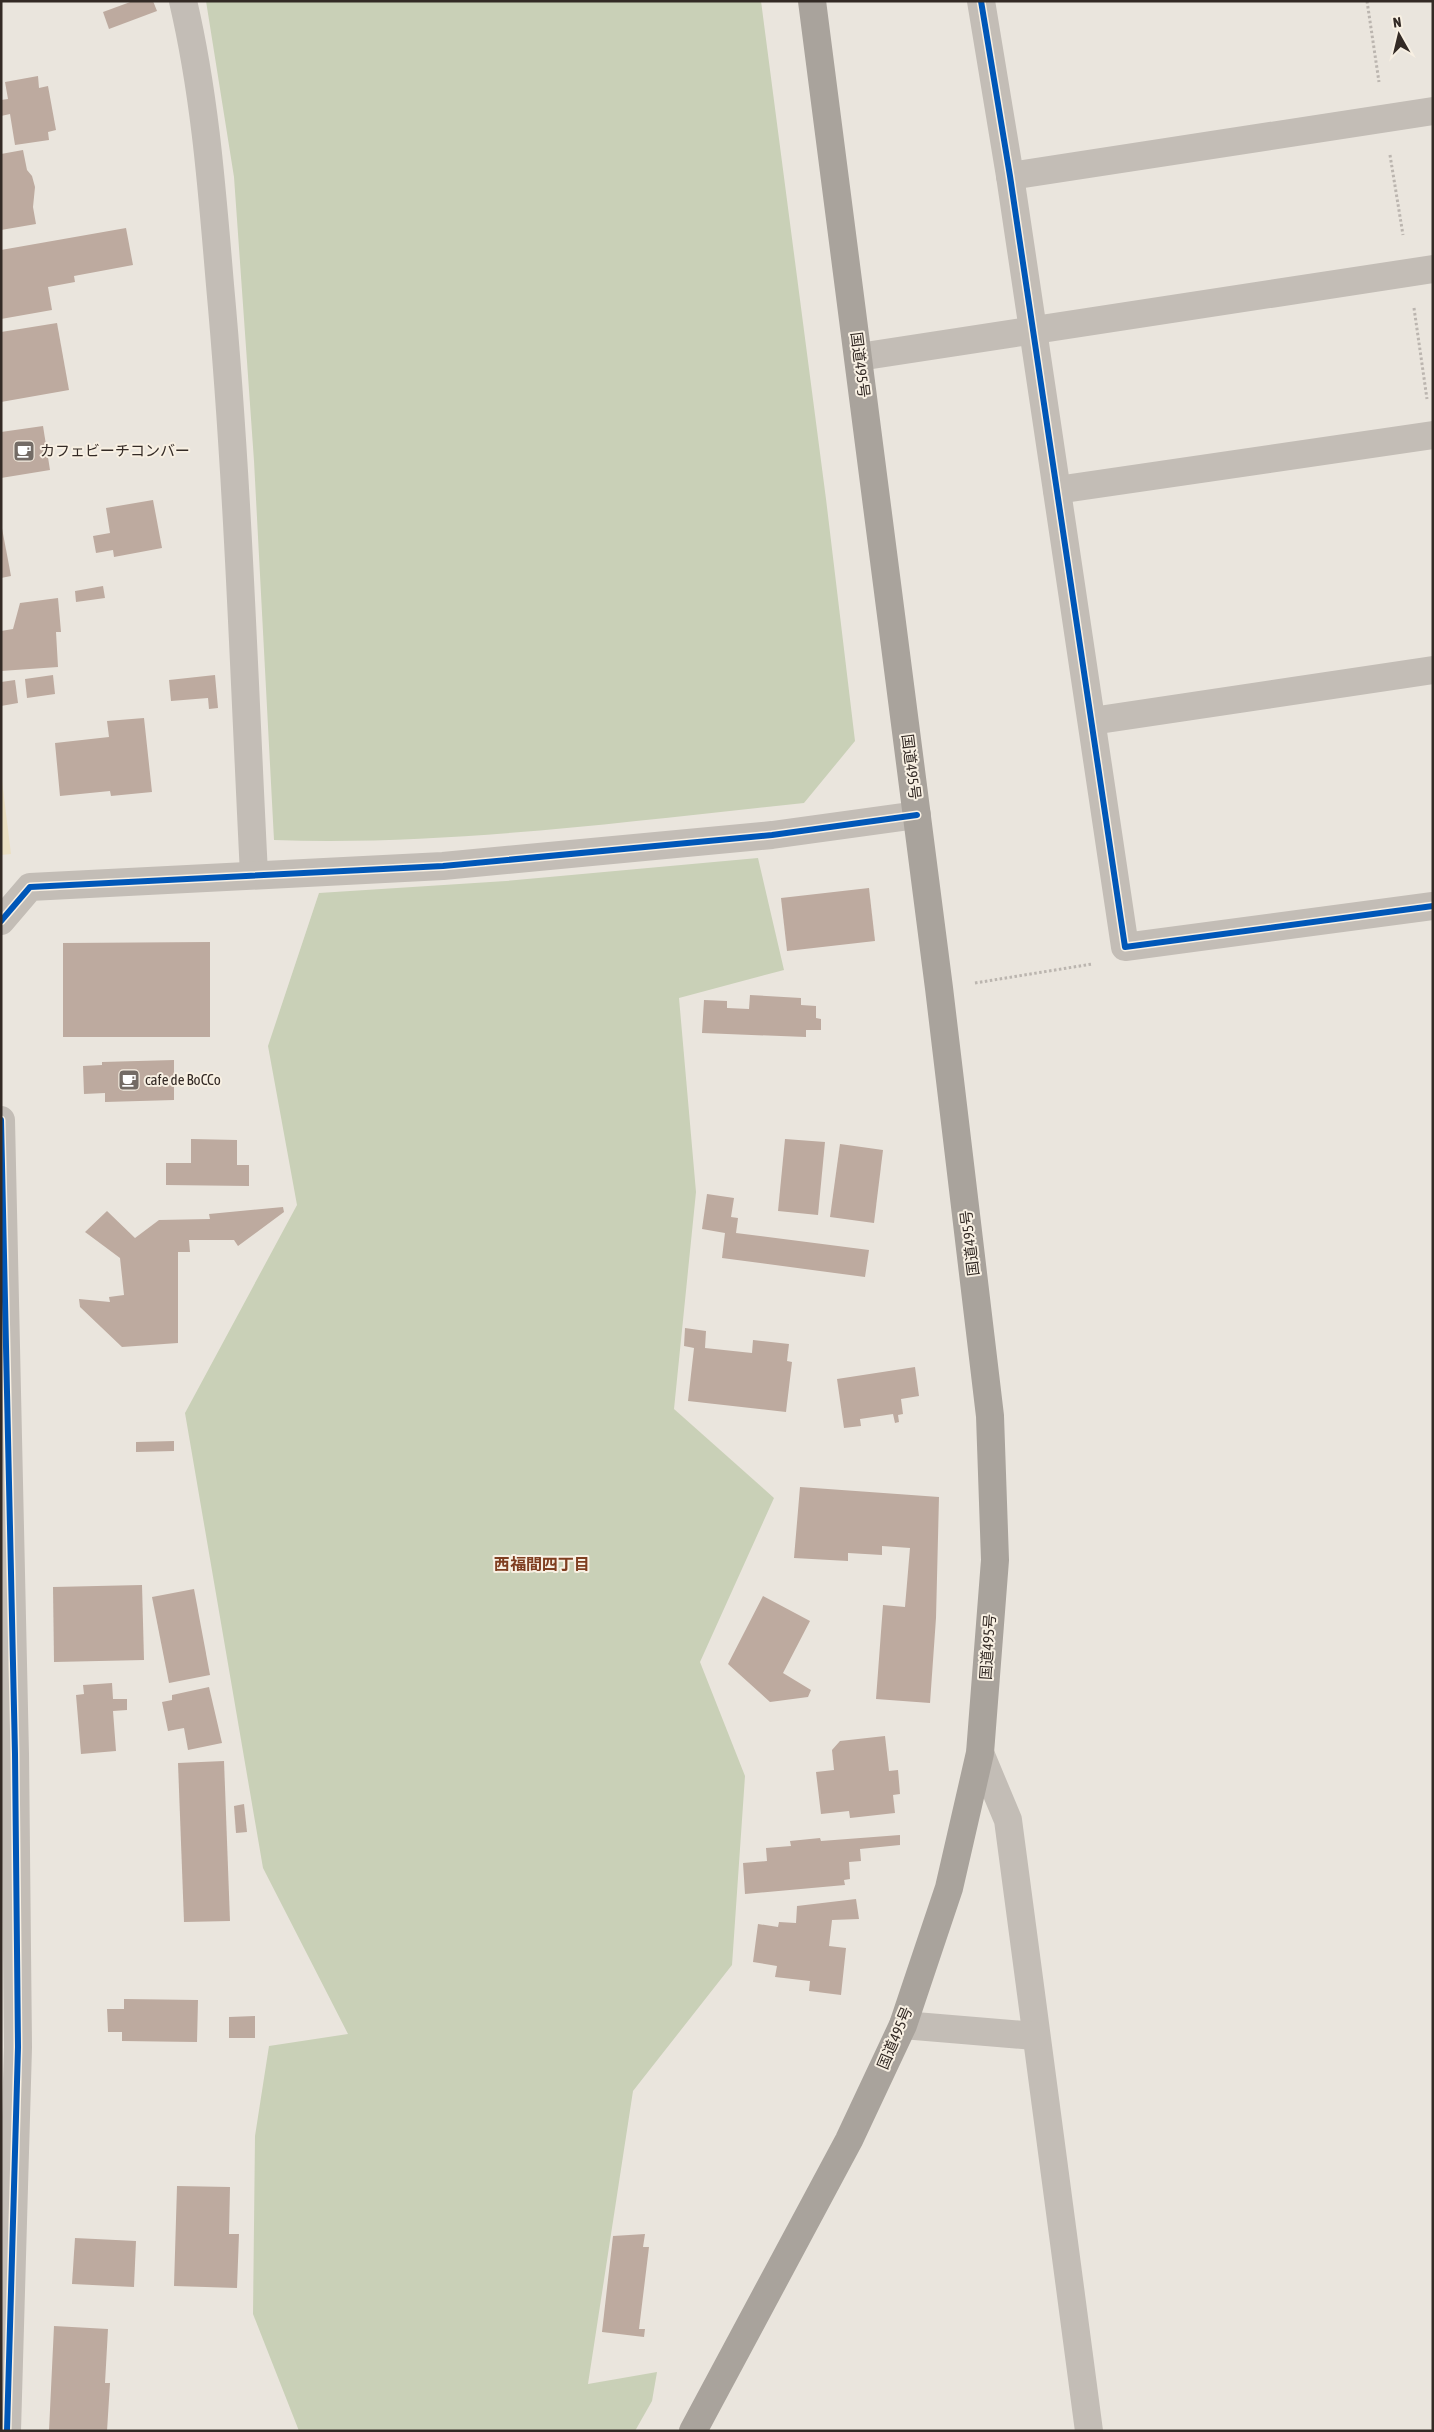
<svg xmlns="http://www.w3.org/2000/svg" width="1434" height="2432" font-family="'Asap Condensed','Noto Sans JP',sans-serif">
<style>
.green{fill:#c9d0b7}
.sand{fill:#ebe0c3}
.building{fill:#bdaa9f}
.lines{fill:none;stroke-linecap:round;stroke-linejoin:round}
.path{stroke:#bbb5af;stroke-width:3;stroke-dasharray:2.5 2.5;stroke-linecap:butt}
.minor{stroke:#c3bdb6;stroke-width:28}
.highway{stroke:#a9a39c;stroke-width:28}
.cycleway-casing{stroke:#f8f0e3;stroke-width:9}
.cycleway{stroke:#0057b8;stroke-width:6}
.labels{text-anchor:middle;stroke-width:4;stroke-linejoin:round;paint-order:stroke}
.street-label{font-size:15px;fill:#332a25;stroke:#f8f0e3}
.poi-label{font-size:15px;fill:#332a25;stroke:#f8f0e3;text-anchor:start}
.neighbourhood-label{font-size:16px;font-weight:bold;fill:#7f3e20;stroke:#f8f0e3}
</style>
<rect width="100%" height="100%" fill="#eae5dd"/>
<!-- green -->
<g class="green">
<path d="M206,1H761L826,499L855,741L804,803C628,821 451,846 274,840L254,461L234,177Z"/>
<path d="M758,858L784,970L679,998L696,1192L674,1409L774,1498L700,1662L745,1776L732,1965L633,2091L588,2384L657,2372L652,2401L635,2431H299L253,2314L255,2136L269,2046L348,2034L263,1868L185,1413L297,1205L268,1046L319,893L506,881Z"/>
</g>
<!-- sand -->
<path class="sand" d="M1,773L11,854L1,855Z"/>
<!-- building -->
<g class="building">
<path d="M133,1H153L157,11L109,29L103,12Z"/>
<path d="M38,76L39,88L48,86L56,130L48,132L49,140L15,145L10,114L1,116V100L8,99L5,82Z"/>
<path d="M23,150L27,170L32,176L35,187L33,207L36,224L1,230V154Z"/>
<path d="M126,228L133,265L74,276L75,282L48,287L52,310L1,319V250Z"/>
<path d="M57,323L69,390L1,402V332Z"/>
<path d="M43,426L50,470L1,478V432Z"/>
<path d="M153,500L162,548L114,557L113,550L96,553L93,536L110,533L106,508Z"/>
<path d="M1,523L11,576L1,578Z"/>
<path d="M103,586L105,598L76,602L75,591Z"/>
<path d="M58,598L61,632H56L58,667L1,671V631L13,629L20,603Z"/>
<path d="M53,675L55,694L27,698L25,679Z"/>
<path d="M215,675L218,708L209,709L208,698L171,701L169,680Z"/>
<path d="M15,680L18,703L1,706V682Z"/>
<path d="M144,718L152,792L111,796L110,791L60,796L55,743L109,737L107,721Z"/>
<path d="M869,888L875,941L787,951L781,898Z"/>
<path d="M210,942V1037H63V943Z"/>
<path d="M750,995L801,998V1005L816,1006V1018L821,1019V1030H806V1037L702,1033L704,1000L727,1001V1008L749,1009Z"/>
<path d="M174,1060V1100L105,1102V1093L84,1094L83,1066L102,1065V1062Z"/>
<path d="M191,1139L237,1140V1165H249V1186L166,1185V1163H191Z"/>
<path d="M785,1139L825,1142L818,1215L778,1211Z"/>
<path d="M840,1144L883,1150L874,1223L830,1217Z"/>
<path d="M707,1194L734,1198L731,1217L738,1218L736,1233L869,1250L865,1277L722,1258L725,1233L702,1229Z"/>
<path d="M283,1207L284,1212L238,1246L234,1240H189L190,1252H178V1343L122,1347L80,1307L79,1299L110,1302L109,1297L124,1295L120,1258L85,1232L107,1211L135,1238L159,1220L210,1219L209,1214Z"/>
<path d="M685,1328L706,1331L705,1348L752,1353L753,1340L789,1344L787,1361L792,1362L786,1412L688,1401L694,1348L684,1346Z"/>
<path d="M915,1367L919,1396L901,1399L903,1414L898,1415L899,1422L895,1423L893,1414L860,1419L861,1426L844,1428L837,1379Z"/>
<path d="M174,1441V1451L136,1452V1442Z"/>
<path d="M800,1487L939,1497L936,1618L930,1703L876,1699L883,1605L905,1607L910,1548L882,1546V1555L848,1553V1561L794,1558Z"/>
<path d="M142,1585L144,1660L54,1662L53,1587Z"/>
<path d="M194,1589L210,1675L169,1683L152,1597Z"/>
<path d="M763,1596L810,1621L783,1673L811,1690L808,1697L770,1702L728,1664Z"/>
<path d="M112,1683L113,1699H127V1710L113,1711L116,1751L81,1754L76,1695L84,1694L83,1685Z"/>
<path d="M209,1687L222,1743L188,1750L184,1728L168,1731L162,1702L172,1700V1695Z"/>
<path d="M885,1736L889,1771L898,1770L900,1794L893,1795L895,1813L850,1818L849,1811L821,1814L816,1772L834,1770L832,1750L840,1741Z"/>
<path d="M224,1761L230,1921L184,1922L178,1763Z"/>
<path d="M244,1804L247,1832L236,1833L234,1806Z"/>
<path d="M900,1835V1845L860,1849L861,1861L849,1862L850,1879L844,1880L845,1885L745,1894L743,1863L767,1861L766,1848L791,1846L790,1841L820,1838L821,1841Z"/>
<path d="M856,1899L859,1919L832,1920L829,1946L846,1948L841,1995L809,1991L810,1981L775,1977L777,1966L753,1962L758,1924L778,1927L779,1922L796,1923L797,1906Z"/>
<path d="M124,1999L198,2000L197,2042L122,2041V2032H108L107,2009H124Z"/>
<path d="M255,2016V2038H229V2017Z"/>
<path d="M177,2186L230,2187L229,2234H239L237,2288L174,2286Z"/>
<path d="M645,2234L643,2247H649L639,2329H645L644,2337L602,2332L613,2236Z"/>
<path d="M75,2238L136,2241L134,2287L72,2284Z"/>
<path d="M54,2326L108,2329L105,2383H110L107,2431H49Z"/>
</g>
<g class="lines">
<!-- path -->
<g class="path">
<path d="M1367,1L1379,82"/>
<path d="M1390,155L1403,235"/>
<path d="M1414,308L1427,399"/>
<path d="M975,983L1092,964"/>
</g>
<!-- minor -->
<g class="minor">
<path d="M183,1C205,95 212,190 220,285C238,481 244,678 254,874"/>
<path d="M981,1L1010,176L1125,947L1433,906"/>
<path d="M1010,176L1433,111"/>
<path d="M859,357L1433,269"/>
<path d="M1057,490L1433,435"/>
<path d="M1092,721L1433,670"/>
<path d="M1,921L30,887L443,866L772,835L917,815"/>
<path d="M1,1120L15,1754L18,2047L7,2431"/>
<path d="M980,1753L1008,1820L1089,2431"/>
<path d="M903,2025L1035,2036"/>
</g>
<!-- highway -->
<path class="highway" d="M693,2431L849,2140L903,2025L949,1888L980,1753L995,1560L990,1416L939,988L812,1"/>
<!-- cycleway casing -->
<g class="cycleway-casing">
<g id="cycleway">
<path d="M981,1L1010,176L1125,947L1433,906"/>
<path d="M1,921L30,887L443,866L772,835L917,815"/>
<path d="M1,1120L15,1754L18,2047L7,2431"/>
</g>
</g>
<!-- cycleway -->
<use href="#cycleway" class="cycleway"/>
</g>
<!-- icons -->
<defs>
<g id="cafe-square" transform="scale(1.125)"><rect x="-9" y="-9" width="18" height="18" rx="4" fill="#736b65" stroke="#f8f0e3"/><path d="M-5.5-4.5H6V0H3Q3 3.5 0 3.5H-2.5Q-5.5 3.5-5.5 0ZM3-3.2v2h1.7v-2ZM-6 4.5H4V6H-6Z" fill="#fff"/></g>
</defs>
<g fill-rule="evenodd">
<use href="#cafe-square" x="24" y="451"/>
<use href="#cafe-square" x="129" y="1080"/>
</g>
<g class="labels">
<!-- street labels -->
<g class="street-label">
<text transform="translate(860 365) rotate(83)" y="5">国道495号</text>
<text transform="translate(911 767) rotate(83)" y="5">国道495号</text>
<text transform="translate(970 1243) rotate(-97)" y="5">国道495号</text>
<text transform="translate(988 1647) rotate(-86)" y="5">国道495号</text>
<text transform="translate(895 2038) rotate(-67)" y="5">国道495号</text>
</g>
<!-- poi labels -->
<g class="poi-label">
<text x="40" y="456">カフェビーチコンバー</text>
<text x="145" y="1085">cafe de BoCCo</text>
</g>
<!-- neighbourhood labels -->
<g class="neighbourhood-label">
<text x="542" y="1570">西福間四丁目</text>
</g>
</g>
<!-- border -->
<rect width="1434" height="2432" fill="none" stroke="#332a25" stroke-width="5"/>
<!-- north arrow -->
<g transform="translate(1399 35) rotate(352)" stroke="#f8f0e3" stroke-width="4" paint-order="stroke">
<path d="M0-4L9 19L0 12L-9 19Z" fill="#332a25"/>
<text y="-8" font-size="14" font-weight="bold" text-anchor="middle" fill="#332a25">N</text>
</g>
</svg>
